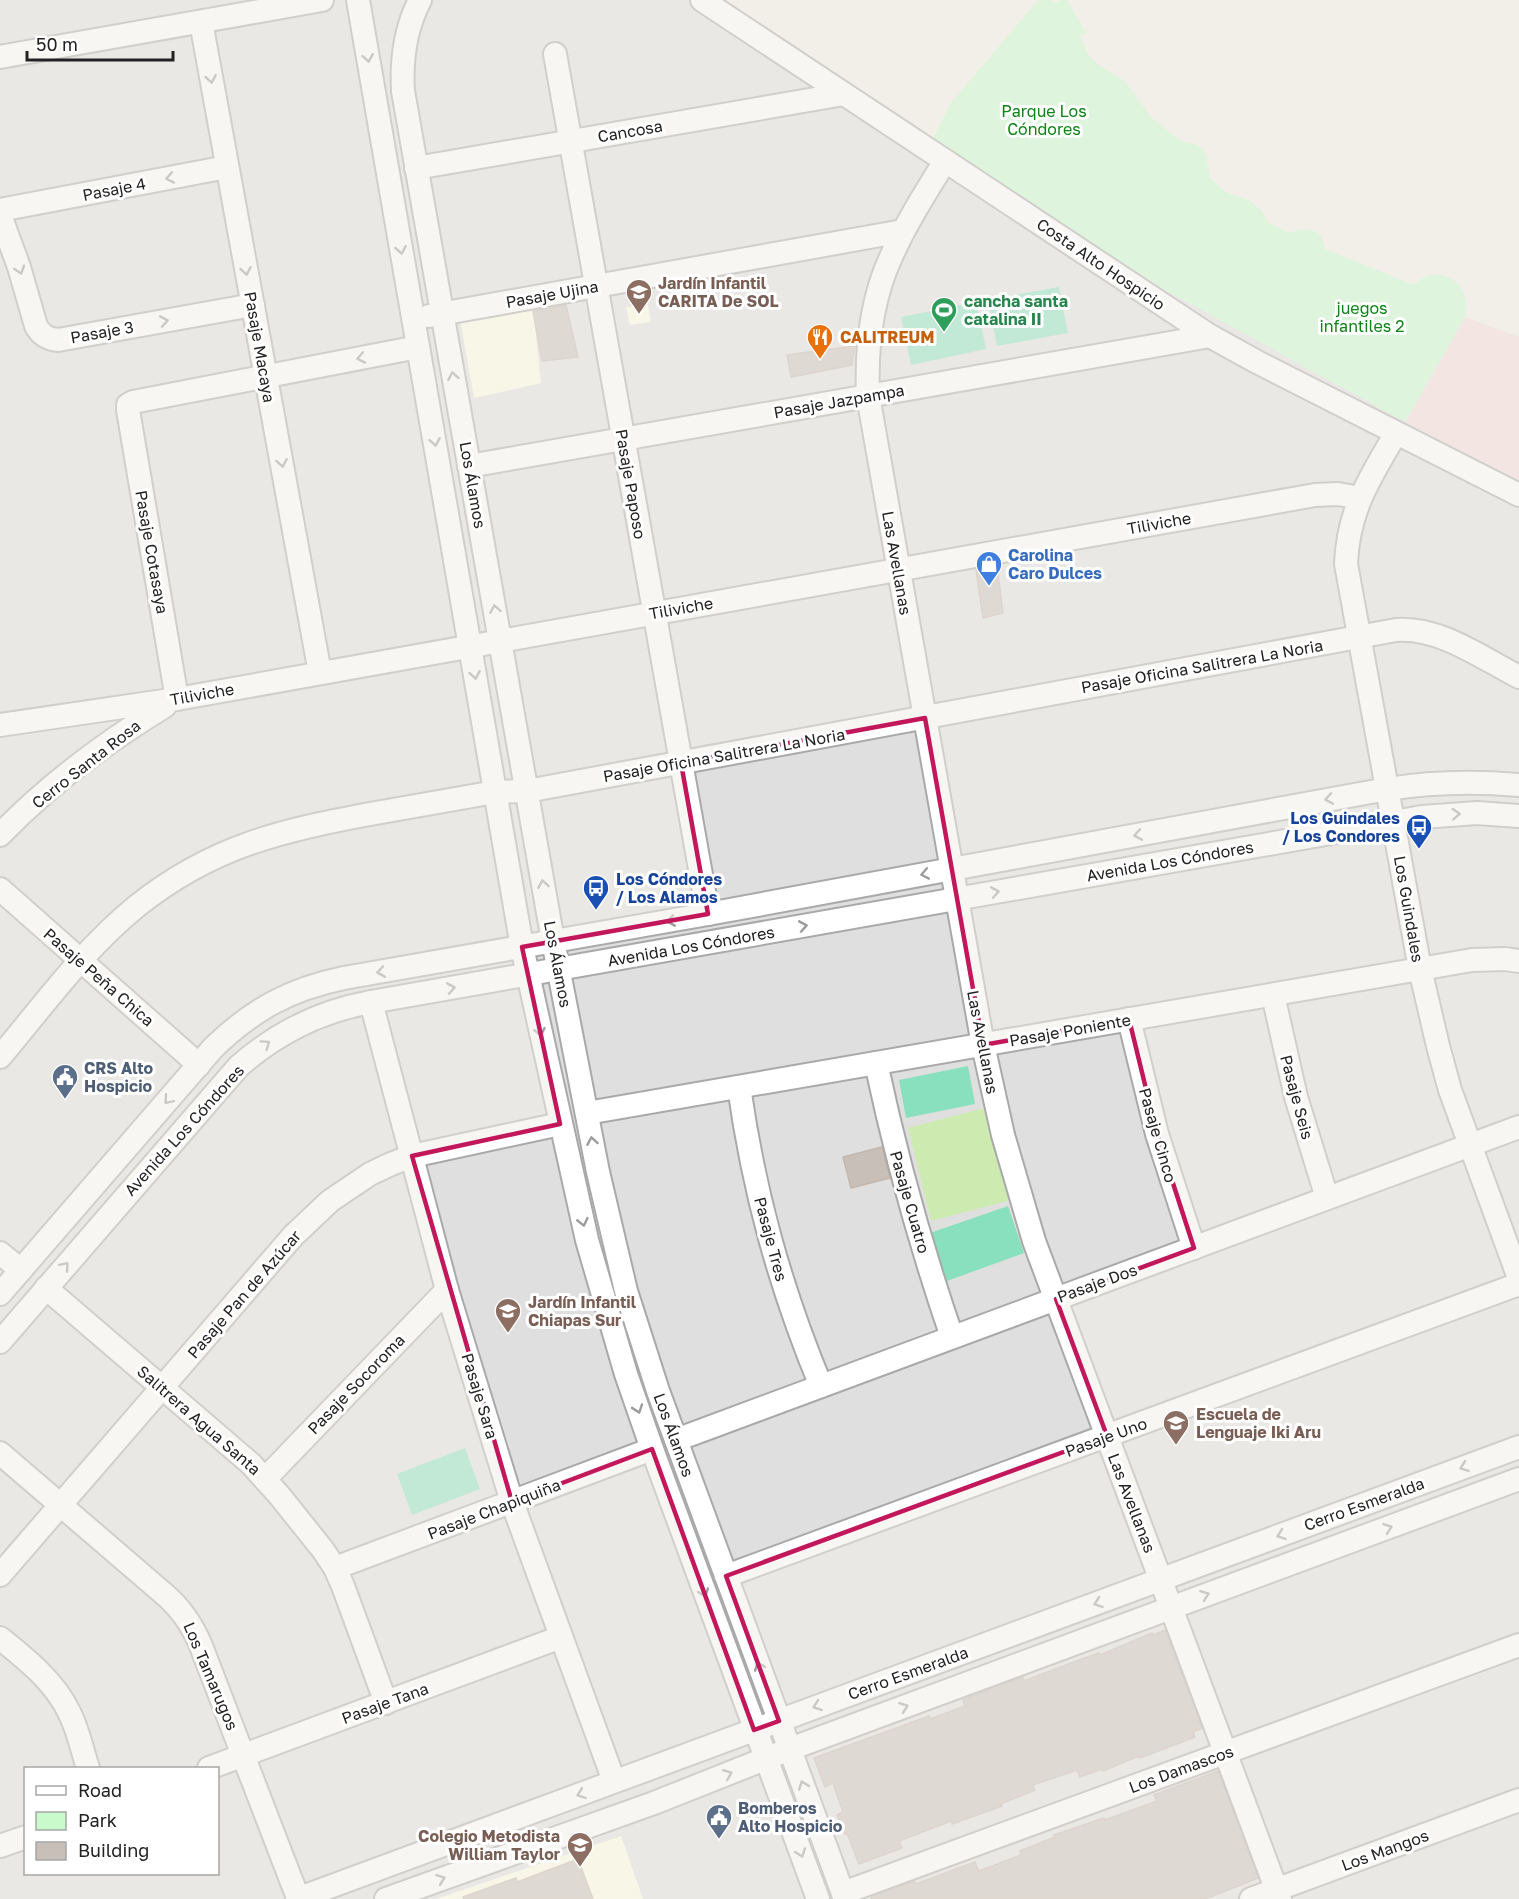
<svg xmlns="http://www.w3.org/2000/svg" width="1519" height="1899" font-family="'Golos Text',sans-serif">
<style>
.residential{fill:#e0dfdf;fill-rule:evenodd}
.commercial{fill:#f2dad9}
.education{fill:#ffffe5}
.grass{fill:#cdebb0}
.park{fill:#c8facc}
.pitch{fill:#88e0be}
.building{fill:#c7bfb8;stroke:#c4b6ab;stroke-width:1.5}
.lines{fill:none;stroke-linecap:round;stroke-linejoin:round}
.minor-casing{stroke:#a9a9a9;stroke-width:26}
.minor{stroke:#fff;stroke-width:22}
.oneway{stroke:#9c9c9c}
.marked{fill:none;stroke:#c2185b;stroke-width:4.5;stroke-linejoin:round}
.labels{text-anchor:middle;stroke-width:6;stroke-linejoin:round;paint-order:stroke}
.park-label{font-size:16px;fill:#0c8416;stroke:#fff}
.street-label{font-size:16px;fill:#222;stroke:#fff}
.education-label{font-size:16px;font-weight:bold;fill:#785e54;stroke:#fff;text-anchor:start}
.leisure-label{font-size:16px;font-weight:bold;fill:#27864d;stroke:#fff;text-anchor:start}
.food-label{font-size:16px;font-weight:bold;fill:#c56008;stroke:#fff;text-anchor:start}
.shop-label{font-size:16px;font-weight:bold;fill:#366cbe;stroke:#fff;text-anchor:start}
.transit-label{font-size:16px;font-weight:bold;fill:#164399;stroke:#fff;text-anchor:end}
.service-label{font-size:16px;font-weight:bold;fill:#4e5e75;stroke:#fff;text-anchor:start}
</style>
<rect width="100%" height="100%" fill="#f2efe9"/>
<!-- residential -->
<path class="residential" d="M0,0H723L923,133L932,141L1167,291L1519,482V1899H0ZM26,1768H218V1874H26Z"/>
<!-- commercial -->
<path class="commercial" d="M1465,317L1519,337V481L1405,422Z"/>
<!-- education -->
<g class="education">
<path d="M648,305L651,322L630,325L626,307Z"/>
<path d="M533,307L541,383L474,398L460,319Z"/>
<path d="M621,1836L643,1899H436Z"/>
</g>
<!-- grass -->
<path class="grass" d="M988,1107L1011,1200L931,1221L908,1128Z"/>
<!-- park -->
<path class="park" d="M1038,0H1049L1056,3L1061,0H1067L1086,33L1080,36L1089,56L1099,65L1125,81L1151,117L1181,141L1198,145L1203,150L1206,155L1210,178L1226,192L1249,200L1261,210L1269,223L1290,233C1305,226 1323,228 1325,249L1414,285C1439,260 1474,284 1465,317L1405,422L1167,291L932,141L950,104Z"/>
<!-- pitch -->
<g class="pitch">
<path d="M1059,287L1068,333L997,346L988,300Z"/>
<path d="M976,302L986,349L911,365L901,317Z"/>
<path d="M968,1066L975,1104L906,1118L899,1080Z"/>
<path d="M1008,1206L1024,1253L947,1281L930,1233Z"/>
<path d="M465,1448L480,1489L412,1515L397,1474Z"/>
</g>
<!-- building -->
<g class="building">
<path d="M566,305L578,357L542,361L533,311Z"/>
<path d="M855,346L852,365L791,377L787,355Z"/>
<path d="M997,566L1003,613L983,618L976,570Z"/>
<path d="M882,1147L890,1178L851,1188L843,1157Z"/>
<path d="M1165,1630L1202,1728L1193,1732L1195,1737L1140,1758L1139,1756L1103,1771L1102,1769L1080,1777L1077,1770L1033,1785L1035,1790L1001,1804L1002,1806L952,1824L951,1821L899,1841L902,1848L859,1864L847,1833L845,1834L837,1815L843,1812L833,1783L825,1787L814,1758L929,1716L930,1719L965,1706L963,1700L1023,1677L1024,1681L1079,1660L1099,1653L1100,1655L1152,1633L1153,1635Z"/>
<path d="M1218,1771L1258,1878L1205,1899H871V1897L915,1881L916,1884L975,1862L979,1871L1021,1855L1020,1851L1055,1837L1054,1835L1104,1818L1105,1820L1157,1801L1154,1795Z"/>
<path d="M578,1859L593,1899H464L463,1897L516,1878L517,1882Z"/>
</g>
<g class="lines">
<!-- minor casing -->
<g class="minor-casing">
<g id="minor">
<path d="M358,0L522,947L587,1240L626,1374L652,1449L818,1899"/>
<path d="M420,0C405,29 401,58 403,91L553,941L598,1172L626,1291L658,1391L845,1899"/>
<path d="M702,0L1210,336L1257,362L1519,495"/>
<path d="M201,22L320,673"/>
<path d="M555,54L708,914"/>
<path d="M0,57L322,0"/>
<path d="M945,161C926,192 906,223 891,257C871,300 866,348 868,396L983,1045L1003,1135L1034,1241L1280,1899"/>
<path d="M416,168L844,94"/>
<path d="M0,210L227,167"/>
<path d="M0,215L19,267L36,326C41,335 47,339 58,340L253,305"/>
<path d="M429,316L903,231"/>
<path d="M1396,433C1370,478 1348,510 1346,564L1420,969L1438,1046L1450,1090L1519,1278"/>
<path d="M469,466L1210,336"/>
<path d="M177,699L128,410V405L133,402L418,347"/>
<path d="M0,725L177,699L1315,495L1338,494L1360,498"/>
<path d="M0,835C48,785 106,742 165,706"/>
<path d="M0,889L199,1065"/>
<path d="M1273,995L1296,1097L1327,1198"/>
<path d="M371,1002L447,1290L512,1502L614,1781"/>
<path d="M1129,1019L1157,1134L1194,1248"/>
<path d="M0,1057C43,1006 84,949 137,906C211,847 279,831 370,814C412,807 453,799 495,792L527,791L1396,630C1438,626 1482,658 1519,677"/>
<path d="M876,1063C896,1157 921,1247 952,1337"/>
<path d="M739,1087C754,1193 780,1287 821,1386"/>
<path d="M587,1113L1472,960L1505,959L1519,961"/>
<path d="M0,1253L21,1270"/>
<path d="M46,1288L251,1464L279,1495L323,1550L335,1568L343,1586L386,1703"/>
<path d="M0,1294L213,1048C252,1010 290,989 344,978L708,914L1387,789C1431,782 1475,781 1519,785"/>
<path d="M0,1342L239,1066C278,1032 320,1011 371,1002L1422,817L1477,813L1519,816"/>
<path d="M676,1440L1519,1127"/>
<path d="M0,1453L163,1593C181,1608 192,1624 201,1646L298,1898"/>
<path d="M265,1479L447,1290"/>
<path d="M335,1568L652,1449"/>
<path d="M0,1575L293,1236L330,1201L370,1174L391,1164L412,1156L560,1124"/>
<path d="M726,1576L1519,1284"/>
<path d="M0,1638C26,1659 54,1681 69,1712C78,1729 82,1750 88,1768"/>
<path d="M209,1768L561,1637"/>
<path d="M0,1846L26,1837"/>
<path d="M843,1893L1519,1645"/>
<path d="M297,1899L1519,1447"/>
<path d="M386,1899L654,1803L790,1749L1519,1479"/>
<path d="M1251,1899L1519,1800"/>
</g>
</g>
<!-- minor -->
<use href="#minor" class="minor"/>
</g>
<!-- one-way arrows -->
<defs><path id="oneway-chevron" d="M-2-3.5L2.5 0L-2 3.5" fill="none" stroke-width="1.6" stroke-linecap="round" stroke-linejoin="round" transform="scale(1.5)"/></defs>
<g class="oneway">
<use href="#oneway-chevron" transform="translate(368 58) rotate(80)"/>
<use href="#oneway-chevron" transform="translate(211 79) rotate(80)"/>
<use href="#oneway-chevron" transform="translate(170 178) rotate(169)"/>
<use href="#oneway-chevron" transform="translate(401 250) rotate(80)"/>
<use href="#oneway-chevron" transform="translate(20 270) rotate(72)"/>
<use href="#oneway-chevron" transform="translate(246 271) rotate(80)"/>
<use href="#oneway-chevron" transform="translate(164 321) rotate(-10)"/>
<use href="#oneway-chevron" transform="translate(361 358) rotate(169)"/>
<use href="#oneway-chevron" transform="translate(453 376) rotate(-100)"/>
<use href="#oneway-chevron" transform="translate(435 442) rotate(80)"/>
<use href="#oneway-chevron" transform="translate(282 463) rotate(80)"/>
<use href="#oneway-chevron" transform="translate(495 609) rotate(-100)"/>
<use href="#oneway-chevron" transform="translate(475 675) rotate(80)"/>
<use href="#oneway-chevron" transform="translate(1329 799) rotate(170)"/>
<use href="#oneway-chevron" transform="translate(1456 814) rotate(-3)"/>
<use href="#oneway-chevron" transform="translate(1138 835) rotate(170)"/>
<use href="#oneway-chevron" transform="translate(925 874) rotate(169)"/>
<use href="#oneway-chevron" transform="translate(543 884) rotate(-100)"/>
<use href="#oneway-chevron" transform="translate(995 892) rotate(-10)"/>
<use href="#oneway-chevron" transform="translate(671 921) rotate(170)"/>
<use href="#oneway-chevron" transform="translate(803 926) rotate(-10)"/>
<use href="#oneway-chevron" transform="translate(381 972) rotate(170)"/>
<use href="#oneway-chevron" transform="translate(451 988) rotate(-10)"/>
<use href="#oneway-chevron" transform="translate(540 1032) rotate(78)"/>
<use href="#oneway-chevron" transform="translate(266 1044) rotate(-35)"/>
<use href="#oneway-chevron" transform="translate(168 1100) rotate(131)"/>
<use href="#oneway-chevron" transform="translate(592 1141) rotate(-100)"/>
<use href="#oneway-chevron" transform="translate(583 1222) rotate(77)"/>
<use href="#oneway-chevron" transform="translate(65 1266) rotate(-49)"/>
<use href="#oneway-chevron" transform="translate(638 1409) rotate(71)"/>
<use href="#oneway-chevron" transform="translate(1464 1467) rotate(160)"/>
<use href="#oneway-chevron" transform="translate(1388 1528) rotate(-20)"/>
<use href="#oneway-chevron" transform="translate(1281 1535) rotate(160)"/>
<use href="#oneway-chevron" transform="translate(704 1593) rotate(70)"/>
<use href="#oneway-chevron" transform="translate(1205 1595) rotate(-20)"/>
<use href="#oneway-chevron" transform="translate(1098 1603) rotate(160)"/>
<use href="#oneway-chevron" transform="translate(759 1666) rotate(-110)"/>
<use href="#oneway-chevron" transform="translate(817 1706) rotate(160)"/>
<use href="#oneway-chevron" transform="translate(904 1707) rotate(-20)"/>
<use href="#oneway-chevron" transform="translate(728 1774) rotate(-22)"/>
<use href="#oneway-chevron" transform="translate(803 1785) rotate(-110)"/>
<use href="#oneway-chevron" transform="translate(581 1794) rotate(160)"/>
<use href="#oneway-chevron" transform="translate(801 1853) rotate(70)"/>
<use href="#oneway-chevron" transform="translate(441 1879) rotate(-20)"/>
</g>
<!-- marked area -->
<path d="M0 0H1519V1899H0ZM925,718L983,1045L1129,1019L1157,1134L1194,1248L1056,1299L1107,1436L726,1576L779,1721L754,1730L652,1449L512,1502L412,1156L560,1124L522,947L708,914L681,763Z" fill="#f2efe9" fill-opacity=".55" fill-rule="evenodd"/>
<path class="marked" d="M925,718L983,1045L1129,1019L1157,1134L1194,1248L1056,1299L1107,1436L726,1576L779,1721L754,1730L652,1449L512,1502L412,1156L560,1124L522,947L708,914L681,763Z"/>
<!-- icons -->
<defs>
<g id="school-pin" transform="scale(1.35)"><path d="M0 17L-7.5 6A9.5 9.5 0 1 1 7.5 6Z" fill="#8d6e63" stroke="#fff"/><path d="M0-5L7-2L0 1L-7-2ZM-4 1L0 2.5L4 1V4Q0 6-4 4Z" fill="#fff"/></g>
<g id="stadium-pin" transform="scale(1.35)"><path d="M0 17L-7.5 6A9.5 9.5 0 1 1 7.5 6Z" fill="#2e9e5b" stroke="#fff"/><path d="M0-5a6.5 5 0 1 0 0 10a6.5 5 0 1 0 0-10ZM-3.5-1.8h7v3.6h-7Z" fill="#fff"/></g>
<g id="restaurant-pin" transform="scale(1.35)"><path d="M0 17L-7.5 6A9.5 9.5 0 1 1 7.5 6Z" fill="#e8710a" stroke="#fff"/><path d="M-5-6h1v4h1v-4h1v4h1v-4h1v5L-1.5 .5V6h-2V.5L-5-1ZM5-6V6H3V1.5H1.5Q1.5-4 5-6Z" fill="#fff"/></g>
<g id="shop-pin" transform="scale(1.35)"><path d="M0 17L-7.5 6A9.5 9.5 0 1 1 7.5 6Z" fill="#3f7fe0" stroke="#fff"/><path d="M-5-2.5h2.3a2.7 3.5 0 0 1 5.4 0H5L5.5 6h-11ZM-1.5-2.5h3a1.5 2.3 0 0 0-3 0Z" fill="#fff"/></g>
<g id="bus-pin" transform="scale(1.35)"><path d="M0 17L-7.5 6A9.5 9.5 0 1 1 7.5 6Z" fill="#1a4fb4" stroke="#fff"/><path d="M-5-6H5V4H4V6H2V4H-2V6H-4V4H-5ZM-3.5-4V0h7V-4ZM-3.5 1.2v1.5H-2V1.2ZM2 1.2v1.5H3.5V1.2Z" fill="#fff"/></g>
<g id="civic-pin" transform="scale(1.35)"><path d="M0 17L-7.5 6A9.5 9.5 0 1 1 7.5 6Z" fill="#5c6f8a" stroke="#fff"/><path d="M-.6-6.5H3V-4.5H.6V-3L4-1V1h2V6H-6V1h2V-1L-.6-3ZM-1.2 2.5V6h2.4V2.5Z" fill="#fff"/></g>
</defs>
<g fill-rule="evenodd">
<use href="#school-pin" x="639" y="292"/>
<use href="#stadium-pin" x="944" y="310"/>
<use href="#restaurant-pin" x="820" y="337"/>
<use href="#shop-pin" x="989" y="564"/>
<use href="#bus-pin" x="1419" y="827"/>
<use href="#bus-pin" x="596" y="888"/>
<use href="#civic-pin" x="65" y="1077"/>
<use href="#school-pin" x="508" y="1311"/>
<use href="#school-pin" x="1176" y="1423"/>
<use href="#civic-pin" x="719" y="1817"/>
<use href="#school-pin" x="580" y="1845"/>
</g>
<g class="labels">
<!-- park labels -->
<g class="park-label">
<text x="1044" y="117">Parque Los<tspan x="1044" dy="18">Cóndores</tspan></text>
<text x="1362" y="314">juegos<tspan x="1362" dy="18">infantiles 2</tspan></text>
</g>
<!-- street labels -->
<g class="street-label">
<text transform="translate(630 131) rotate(-10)" y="6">Cancosa</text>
<text transform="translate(114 189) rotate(-11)" y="6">Pasaje 4</text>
<text transform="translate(1101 264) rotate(34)" y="6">Costa Alto Hospicio</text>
<text transform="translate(552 294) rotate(-10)" y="6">Pasaje Ujina</text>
<text transform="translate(102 332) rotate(-10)" y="6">Pasaje 3</text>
<text transform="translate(260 347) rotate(80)" y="6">Pasaje Macaya</text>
<text transform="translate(839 401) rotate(-10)" y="6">Pasaje Jazpampa</text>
<text transform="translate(631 484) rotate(80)" y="6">Pasaje Paposo</text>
<text transform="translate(473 485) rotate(80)" y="6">Los Álamos</text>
<text transform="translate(1159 523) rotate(-10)" y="6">Tiliviche</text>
<text transform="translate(152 552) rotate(80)" y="6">Pasaje Cotasaya</text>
<text transform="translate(897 563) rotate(80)" y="6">Las Avellanas</text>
<text transform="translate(681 608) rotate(-10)" y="6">Tiliviche</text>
<text transform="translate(1202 666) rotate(-10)" y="6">Pasaje Oficina Salitrera La Noria</text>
<text transform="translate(202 694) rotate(-10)" y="6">Tiliviche</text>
<text transform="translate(724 755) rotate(-10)" y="6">Pasaje Oficina Salitrera La Noria</text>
<text transform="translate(86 764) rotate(-38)" y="6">Cerro Santa Rosa</text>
<text transform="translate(1170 861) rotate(-10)" y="6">Avenida Los Cóndores</text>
<text transform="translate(1409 909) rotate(80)" y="6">Los Guindales</text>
<text transform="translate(691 946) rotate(-10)" y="6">Avenida Los Cóndores</text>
<text transform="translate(558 964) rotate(79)" y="6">Los Álamos</text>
<text transform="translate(99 977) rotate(41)" y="6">Pasaje Peña Chica</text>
<text transform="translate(1070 1030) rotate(-10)" y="6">Pasaje Poniente</text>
<text transform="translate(983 1042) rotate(79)" y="6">Las Avellanas</text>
<text transform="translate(1297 1097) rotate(75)" y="6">Pasaje Seis</text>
<text transform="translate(184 1130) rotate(-48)" y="6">Avenida Los Cóndores</text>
<text transform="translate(1158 1135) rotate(74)" y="6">Pasaje Cinco</text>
<text transform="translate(910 1202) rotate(74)" y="6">Pasaje Cuatro</text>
<text transform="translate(771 1239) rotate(75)" y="6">Pasaje Tres</text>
<text transform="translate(1097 1283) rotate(-20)" y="6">Pasaje Dos</text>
<text transform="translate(244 1294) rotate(-49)" y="6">Pasaje Pan de Azúcar</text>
<text transform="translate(356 1384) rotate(-46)" y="6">Pasaje Socoroma</text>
<text transform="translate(480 1396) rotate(73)" y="6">Pasaje Sara</text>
<text transform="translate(199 1420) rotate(41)" y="6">Salitrera Agua Santa</text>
<text transform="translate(674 1435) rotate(70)" y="6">Los Álamos</text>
<text transform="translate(1106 1437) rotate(-20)" y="6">Pasaje Uno</text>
<text transform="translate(1132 1503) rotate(69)" y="6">Las Avellanas</text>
<text transform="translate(1364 1504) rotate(-20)" y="6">Cerro Esmeralda</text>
<text transform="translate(494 1509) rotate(-21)" y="6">Pasaje Chapiquiña</text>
<text transform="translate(908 1673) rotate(-20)" y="6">Cerro Esmeralda</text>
<text transform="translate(211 1676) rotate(67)" y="6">Los Tamarugos</text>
<text transform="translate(385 1703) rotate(-20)" y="6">Pasaje Tana</text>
<text transform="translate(1181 1769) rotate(-20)" y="6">Los Damascos</text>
<text transform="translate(1385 1850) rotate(-20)" y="6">Los Mangos</text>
</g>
<!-- education labels -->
<g class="education-label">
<text x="658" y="289">Jardín Infantil<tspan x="658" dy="18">CARITA De SOL</tspan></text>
<text x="528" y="1308">Jardín Infantil<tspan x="528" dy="18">Chiapas Sur</tspan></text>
<text x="1196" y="1420">Escuela de<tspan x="1196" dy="18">Lenguaje Iki Aru</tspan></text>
<text x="560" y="1842" text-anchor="end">Colegio Metodista<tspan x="560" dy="18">William Taylor</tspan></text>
</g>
<!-- leisure labels -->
<g class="leisure-label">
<text x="964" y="307">cancha santa<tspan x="964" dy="18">catalina II</tspan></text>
</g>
<!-- food labels -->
<g class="food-label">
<text x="840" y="343">CALITREUM</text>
</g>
<!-- shop labels -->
<g class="shop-label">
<text x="1008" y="561">Carolina<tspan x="1008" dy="18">Caro Dulces</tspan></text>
</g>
<!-- transit labels -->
<g class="transit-label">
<text x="1400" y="824">Los Guindales<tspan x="1400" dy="18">/ Los Condores</tspan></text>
<text x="616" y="885" text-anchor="start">Los Cóndores<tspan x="616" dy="18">/ Los Alamos</tspan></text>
</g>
<!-- service labels -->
<g class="service-label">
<text x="84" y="1074">CRS Alto<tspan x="84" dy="18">Hospicio</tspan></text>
<text x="738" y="1814">Bomberos<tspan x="738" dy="18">Alto Hospicio</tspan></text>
</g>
</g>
<!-- legend -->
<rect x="24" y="1767" width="195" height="108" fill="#ffffff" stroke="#a7a7a7" stroke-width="1.5"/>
<rect x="36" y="1786" width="30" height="9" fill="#ffffff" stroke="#a7a7a7" stroke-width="1.5"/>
<text x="78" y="1797" font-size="18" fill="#222222">Road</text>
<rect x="36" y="1812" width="30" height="18" fill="#c8facc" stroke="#a7a7a7" stroke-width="1.5"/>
<text x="78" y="1827" font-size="18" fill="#222222">Park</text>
<rect x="36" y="1842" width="30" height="18" fill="#c7bfb8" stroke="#a7a7a7" stroke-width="1.5"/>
<text x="78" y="1857" font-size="18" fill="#222222">Building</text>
<!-- scale -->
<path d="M27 51v9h146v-9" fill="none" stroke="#222222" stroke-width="3"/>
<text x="36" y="51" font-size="18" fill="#222222" stroke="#ffffff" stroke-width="4.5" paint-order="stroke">50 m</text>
</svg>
